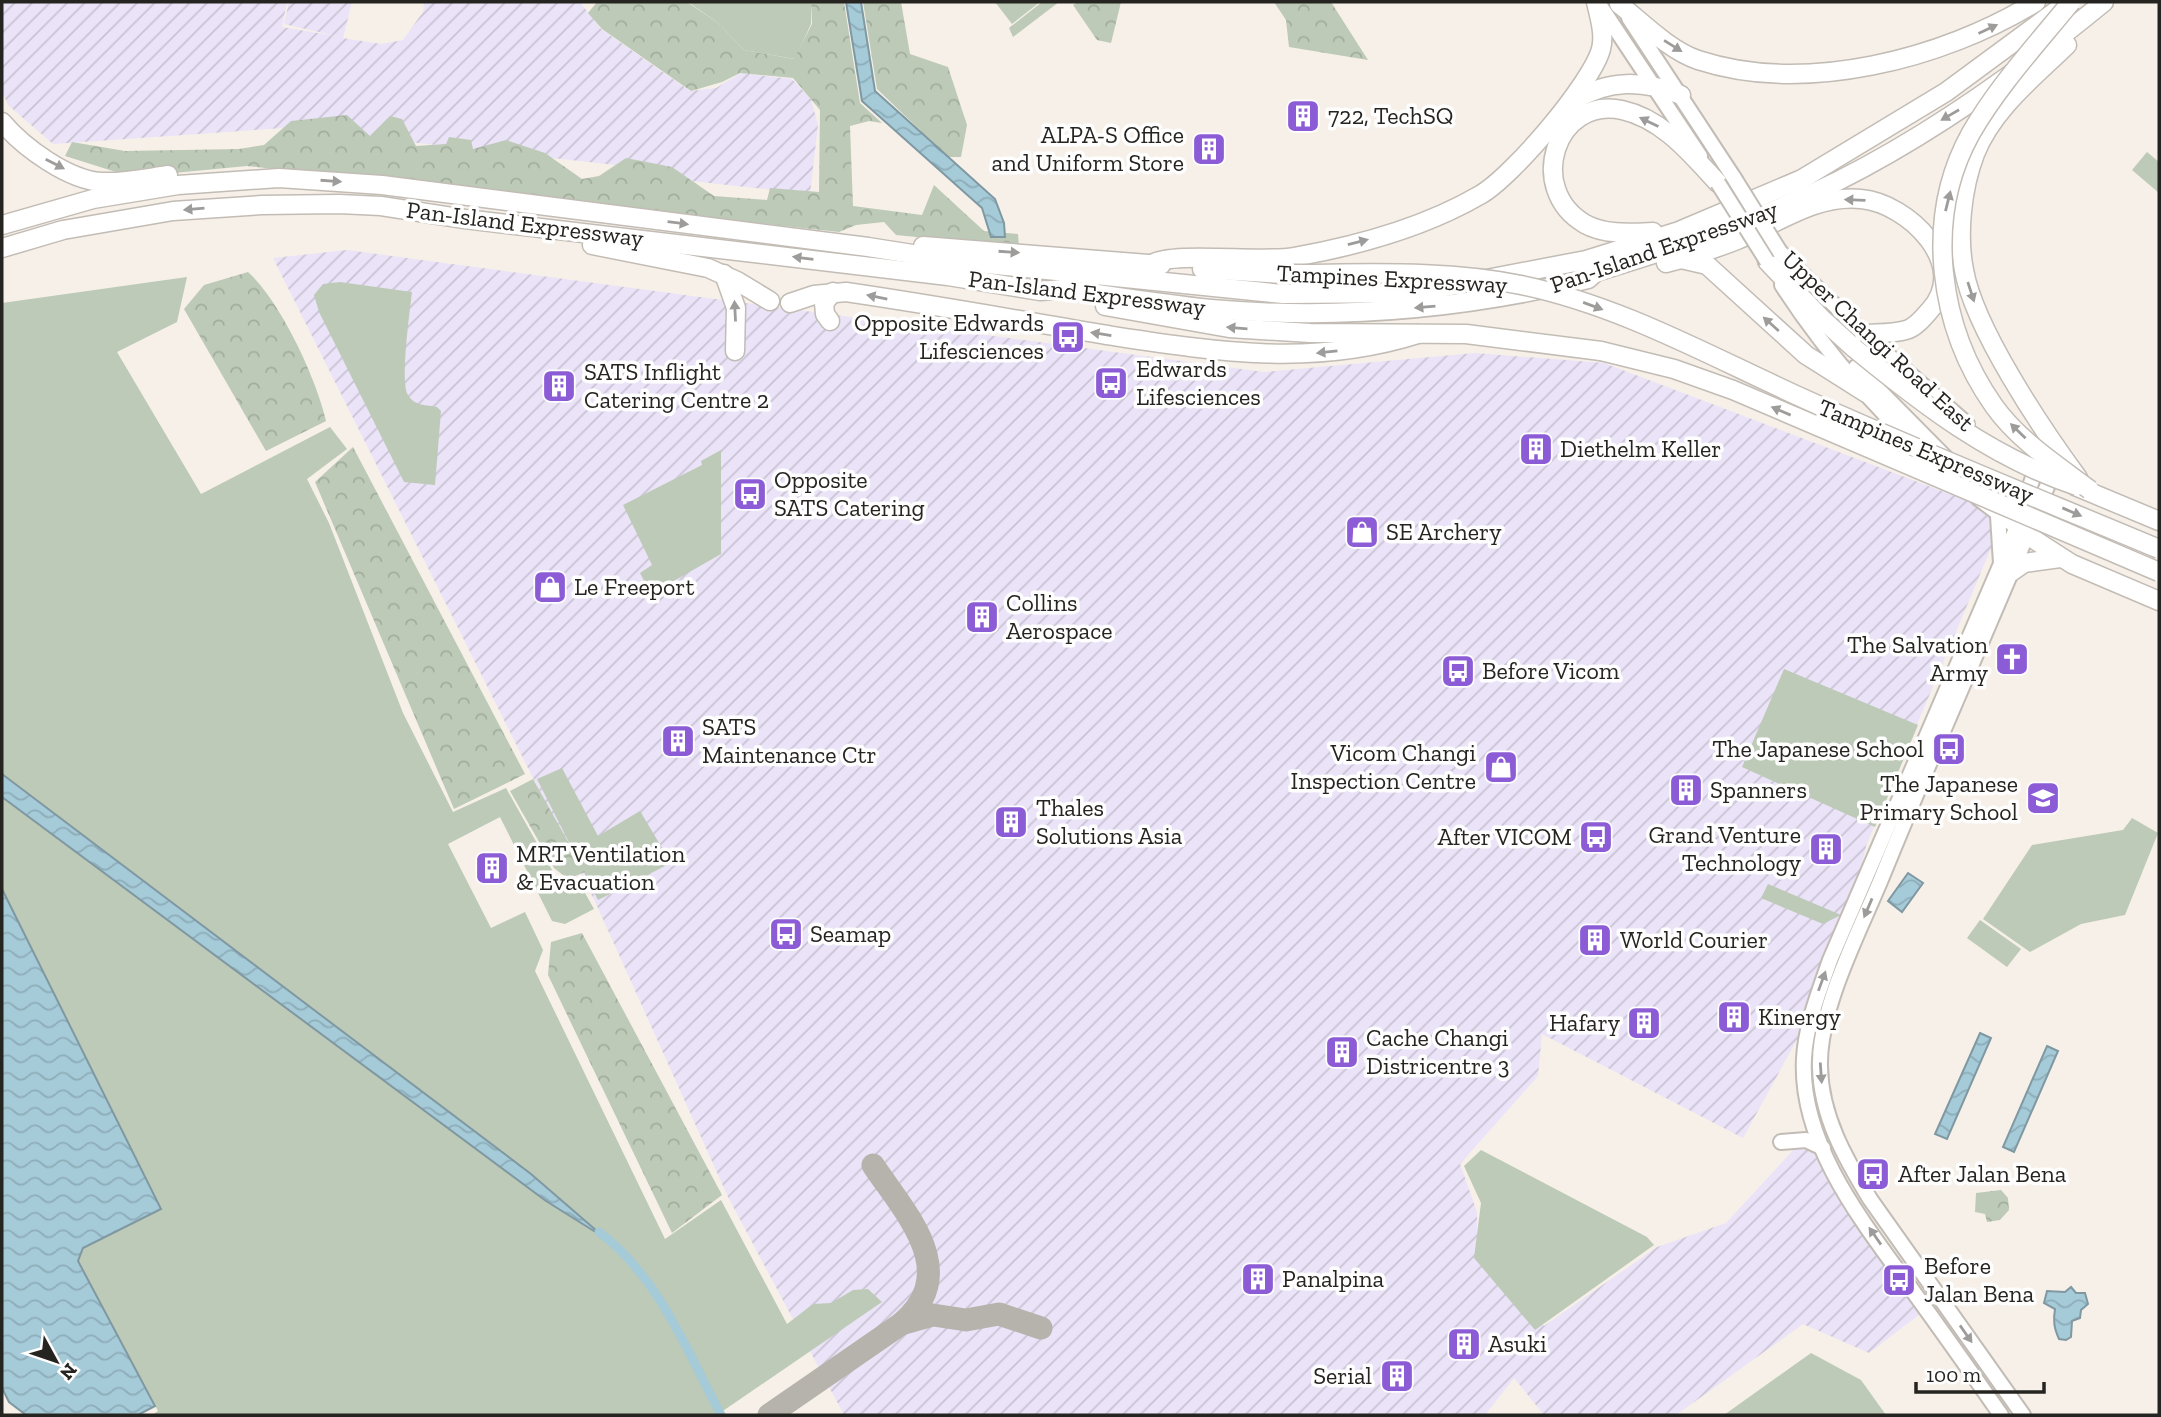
<svg xmlns="http://www.w3.org/2000/svg" width="2161" height="1417" font-family="'Zilla Slab',serif">
<style>
.industrial{fill:url(#industrial-furrows)}
.grass{fill:#bdcab7}
.forest{fill:url(#forest-crowns)}
.water{fill:url(#water-waves);stroke:#7f98a1;stroke-width:2}
.lines{fill:none;stroke-linecap:round;stroke-linejoin:round}
.canal{stroke:#a5cad8;stroke-width:9}
.taxiway{stroke:#b6b2ac;stroke-width:23}
.secondary-casing{stroke:#c2bcb5;stroke-width:18}
.primary-casing{stroke:#c2bcb5;stroke-width:18}
.highway-casing{stroke:#c2bcb5;stroke-width:21}
.secondary{stroke:#fff;stroke-width:14}
.primary{stroke:#fff;stroke-width:14}
.highway{stroke:#fff;stroke-width:18}
.primary-bridge-casing{stroke:#c2bcb5;stroke-width:18;stroke-linecap:butt}
.highway-bridge-casing{stroke:#c2bcb5;stroke-width:21;stroke-linecap:butt}
.primary-bridge{stroke:#fff;stroke-width:14}
.highway-bridge{stroke:#fff;stroke-width:18}
.oneway{fill:#9d9c9b}
.labels{text-anchor:middle;stroke-width:7;stroke-linejoin:round;paint-order:stroke}
.poi-label{font-size:24px;fill:#262421;stroke:#fefefe;text-anchor:start}
.street-label{font-size:24px;fill:#262421;stroke:#fefefe}
</style>
<defs>
<pattern id="industrial-furrows" width="10" height="10" patternUnits="userSpaceOnUse" patternTransform="scale(1.75)"><rect width="10" height="10" fill="#ebe3f8"/><path d="M-1 1l2-2M0 10L10 0M9 11l2-2" fill="none" stroke="#c9c3d4"/></pattern>
<pattern id="forest-crowns" width="20" height="18" patternUnits="userSpaceOnUse" patternTransform="scale(1.75)"><rect width="20" height="18" fill="#bdcab7"/><path d="M2 6a3 3 0 1 1 6 0M12 15a3 3 0 1 1 6 0" fill="none" stroke="#a2ad9d"/></pattern>
<pattern id="water-waves" width="16" height="10" patternUnits="userSpaceOnUse" patternTransform="scale(1.75)"><rect width="16" height="10" fill="#a5cad8"/><path d="M0 5q4-4 8 0t8 0" fill="none" stroke="#8eadb9"/></pattern>
</defs>
<rect width="100%" height="100%" fill="#f6f0e9"/>
<!-- industrial -->
<g class="industrial">
<path d="M2,2H287L282,27L336,36L284,24L289,2H352L343,38L381,44L403,40L423,12L424,2H580L601,29L690,91L716,88L741,73L792,79L811,99L818,125L810,194L682,180L660,170L284,128L53,144L8,105L2,91Z"/>
<path d="M347,250L1264,372L1475,353L1604,363L2005,515L1866,846L1841,959L1743,1138L1542,1034L1538,1076L1460,1164L1477,1212V1249L1544,1326L1657,1247L1726,1223L1808,1134L1920,1314L1869,1353L1803,1324L1676,1415H1544L1514,1378L1485,1415H844L728,1197L597,906L273,258Z"/>
</g>
<!-- grass -->
<g class="grass">
<path d="M688,2H811V24L795,59L744,50L717,22Z"/>
<path d="M995,2H1040L1012,24Z"/>
<path d="M2147,152L2159,162V193L2132,170Z"/>
<path d="M187,277L177,322L117,352L201,494L330,427L347,449L307,479L329,523L403,713L453,812L506,788L557,879L576,877L594,909L565,924L552,921L500,817L448,844L491,928L525,912L543,950L535,971L665,1239L721,1200L787,1324L813,1304L831,1303L853,1290L868,1289L882,1302L717,1415H152L158,1411L78,1261L83,1248L161,1209L2,889V303Z"/>
<path d="M340,282L412,292C410,310 400,381 408,395C414,406 427,405 437,407L441,411L435,485L404,482L319,312L314,295L323,284Z"/>
<path d="M721,450V554L651,594L640,573L652,565L623,505L702,465L701,461Z"/>
<path d="M1784,669L1918,725L1875,827L1742,767Z"/>
<path d="M562,768L598,836L640,811L671,863L598,900L537,779Z"/>
<path d="M2132,818L2158,833L2125,915L2081,924L2030,952L1983,919L2032,845L2123,830Z"/>
<path d="M1768,884L1841,915L1823,924L1761,898Z"/>
<path d="M1980,920L2021,949L2007,967L1967,938Z"/>
<path d="M1481,1150L1647,1237L1654,1245L1535,1330L1474,1258L1481,1203L1464,1166Z"/>
<path d="M1811,1353L1861,1380L1886,1415H1724Z"/>
</g>
<!-- forest -->
<g class="forest">
<path d="M597,2H687L717,22L744,50L794,59L812,24L811,2H844L860,103L882,123L869,121L850,126L853,206L922,215L934,185L984,231L1018,234L1019,247L896,235L884,222L856,225L839,232L247,166L132,177L65,156L72,142L125,151L239,149L264,145L291,121L347,115L370,136L390,116L402,119L416,146L446,144L449,137L471,140L473,149L506,140L545,153L582,179L599,176L626,158L672,167L714,196L767,200L770,188L819,192L820,110L793,78L740,73L722,82L691,91L602,29L588,13Z"/>
<path d="M863,2H901L910,54L948,67L967,125L961,157H948L877,89Z"/>
<path d="M1042,2H1059L1013,37L1009,28Z"/>
<path d="M1078,2H1121L1111,43L1097,40L1073,5Z"/>
<path d="M1274,2H1331L1368,60L1289,47L1286,20Z"/>
<path d="M248,272C281,302 316,378 326,421L266,451L184,309L204,285Z"/>
<path d="M353,447L525,774L454,809L315,482Z"/>
<path d="M533,779L585,872L568,879L554,868L510,791Z"/>
<path d="M582,933L722,1195L672,1233L548,975L551,942Z"/>
<path d="M2001,1190L2008,1198L2009,1210L2000,1220L1987,1222L1985,1214L1975,1212L1976,1193Z"/>
</g>
<!-- water -->
<g class="water">
<path d="M846,2H861L875,91L995,199L1004,223L1005,237H991L982,208L862,101Z"/>
<path d="M2,774L531,1174L605,1238L546,1201L2,797Z"/>
<path d="M1908,873L1923,883L1902,912L1888,901Z"/>
<path d="M2,889L161,1209L83,1248L78,1261L155,1406L138,1415H26L9,1402L2,1388Z"/>
<path d="M1980,1033L1991,1038L1947,1139L1935,1134Z"/>
<path d="M2047,1046L2058,1051L2014,1152L2003,1147Z"/>
<path d="M2071,1287L2076,1293H2085L2088,1304L2081,1310L2080,1318L2072,1321L2071,1337L2066,1340L2059,1339C2054,1328 2053,1321 2055,1309L2044,1303L2047,1291L2065,1292Z"/>
</g>
<g class="lines">
<!-- canal -->
<path class="canal" d="M599,1232C659,1277 687,1351 721,1415"/>
<!-- taxiway -->
<g class="taxiway">
<path d="M873,1165C905,1213 963,1272 901,1324"/>
<path d="M769,1415L901,1324L933,1315L966,1320L999,1314L1041,1328"/>
</g>
<!-- secondary casing -->
<g class="secondary-casing">
<g id="secondary">
<path d="M1781,1142L1806,1140L1823,1148"/>
<path d="M2001,1415C1973,1375 1944,1334 1915,1294C1866,1226 1799,1146 1804,1058C1806,1024 1819,992 1830,960L2016,529L2036,468"/>
<path d="M2023,1415L1870,1199C1845,1158 1821,1116 1820,1067C1818,1008 1862,927 1884,872C1938,739 1997,609 2051,477"/>
</g>
</g>
<!-- primary casing -->
<g class="primary-casing">
<g id="primary">
<path d="M1599,4L1700,156"/>
<path d="M1629,18L1734,178"/>
<path d="M1780,252L1864,334L1967,424"/>
<path d="M1782,285C1829,358 1892,428 1959,483"/>
<path d="M1856,367L1948,460"/>
<path d="M1978,498L2027,535"/>
<path d="M1998,516L2001,563"/>
</g>
</g>
<!-- highway casing -->
<g class="highway-casing">
<g id="highway">
<path d="M1619,4C1643,23 1669,50 1698,60C1805,95 1943,59 2036,2"/>
<path d="M2067,45C2034,77 1992,110 1975,154C1962,188 1957,234 1964,270C1974,328 2042,429 2078,478"/>
<path d="M1573,101C1609,79 1643,80 1681,95"/>
<path d="M2,122C23,147 69,181 103,182C124,183 147,178 168,175"/>
<path d="M2,225L93,199L178,185L279,178L382,185L868,247L957,261L1283,294L1414,293L1586,260L1679,231L1802,179L1946,92L2064,5"/>
<path d="M1653,232C1630,233 1605,235 1585,224C1525,189 1556,96 1622,110C1663,119 1691,154 1718,183"/>
<path d="M592,245L708,268L737,281L770,301"/>
<path d="M923,246L1161,265"/>
<path d="M2,248L63,230L173,211L262,205L339,204L381,206L465,219L948,276L1040,291L1063,289C1112,296 1162,304 1211,309C1338,320 1465,309 1588,279L1596,272C1668,250 1742,226 1811,194C1917,145 2014,76 2104,2"/>
<path d="M1681,259L1707,265L1806,355L1866,393"/>
<path d="M1767,261L1822,319L1854,348"/>
<path d="M1666,263C1690,257 1714,249 1737,240C1777,224 1816,194 1861,199C1908,203 1971,265 1930,310C1924,317 1915,328 1906,330C1893,334 1877,333 1864,334"/>
<path d="M1152,264C1172,251 1264,263 1294,257C1356,246 1425,227 1480,195C1512,177 1592,83 1601,49C1605,34 1599,16 1596,2"/>
<path d="M1202,269L1283,274"/>
<path d="M724,274L736,308L735,351"/>
<path d="M790,303L814,295L846,292C935,305 1024,321 1113,336C1218,352 1314,367 1418,334"/>
<path d="M1105,306L1229,328L1310,333L1466,334L1601,351"/>
<path d="M830,321L825,314L824,303L833,292"/>
<path d="M2075,486L2159,521"/>
<path d="M2027,535L2072,564L2159,601"/>
<path d="M2011,572L2024,563L2060,558"/>
</g>
</g>
<!-- secondary -->
<use href="#secondary" class="secondary"/>
<!-- primary -->
<use href="#primary" class="primary"/>
<!-- highway -->
<use href="#highway" class="highway"/>
<!-- primary-bridge casing -->
<g class="primary-bridge-casing">
<g id="primary-bridge">
<path d="M1734,178L1780,252"/>
<path d="M1718,183L1767,261"/>
</g>
</g>
<!-- highway-bridge casing -->
<g class="highway-bridge-casing">
<g id="highway-bridge">
<path d="M2071,2C2037,44 1998,86 1971,133C1923,219 1939,328 1994,406C2018,440 2057,465 2090,490"/>
<path d="M1283,274C1362,274 1444,269 1521,285C1623,306 1715,359 1809,401C1924,453 2042,500 2159,549"/>
<path d="M1854,348C1922,404 1992,458 2077,486"/>
<path d="M1601,351L1674,369L1733,390L2159,572"/>
</g>
</g>
<!-- primary-bridge -->
<use href="#primary-bridge" class="primary-bridge"/>
<!-- highway-bridge -->
<use href="#highway-bridge" class="highway-bridge"/>
</g>
<!-- one-way arrows -->
<defs><path id="oneway-solid" d="M-6-.8H1V-3.2L6.5 0L1 3.2V.8H-6Z" transform="scale(1.75)"/></defs>
<g class="oneway">
<use href="#oneway-solid" transform="translate(1988 29) rotate(-25)"/>
<use href="#oneway-solid" transform="translate(1673 46) rotate(32)"/>
<use href="#oneway-solid" transform="translate(1950 115) rotate(150)"/>
<use href="#oneway-solid" transform="translate(1649 122) rotate(-154)"/>
<use href="#oneway-solid" transform="translate(55 164) rotate(27)"/>
<use href="#oneway-solid" transform="translate(331 181) rotate(4)"/>
<use href="#oneway-solid" transform="translate(1855 200) rotate(-178)"/>
<use href="#oneway-solid" transform="translate(1948 201) rotate(-76)"/>
<use href="#oneway-solid" transform="translate(194 209) rotate(175)"/>
<use href="#oneway-solid" transform="translate(678 223) rotate(7)"/>
<use href="#oneway-solid" transform="translate(1358 242) rotate(-14)"/>
<use href="#oneway-solid" transform="translate(1009 252) rotate(4)"/>
<use href="#oneway-solid" transform="translate(803 258) rotate(-173)"/>
<use href="#oneway-solid" transform="translate(1971 292) rotate(72)"/>
<use href="#oneway-solid" transform="translate(877 297) rotate(-169)"/>
<use href="#oneway-solid" transform="translate(1593 306) rotate(20)"/>
<use href="#oneway-solid" transform="translate(1425 307) rotate(175)"/>
<use href="#oneway-solid" transform="translate(735 311) rotate(-93)"/>
<use href="#oneway-solid" transform="translate(1771 324) rotate(-138)"/>
<use href="#oneway-solid" transform="translate(1237 328) rotate(-175)"/>
<use href="#oneway-solid" transform="translate(1101 334) rotate(-171)"/>
<use href="#oneway-solid" transform="translate(1327 352) rotate(174)"/>
<use href="#oneway-solid" transform="translate(1781 411) rotate(-157)"/>
<use href="#oneway-solid" transform="translate(2018 431) rotate(-136)"/>
<use href="#oneway-solid" transform="translate(2072 512) rotate(23)"/>
<use href="#oneway-solid" transform="translate(1868 908) rotate(113)"/>
<use href="#oneway-solid" transform="translate(1822 981) rotate(-70)"/>
<use href="#oneway-solid" transform="translate(1821 1073) rotate(86)"/>
<use href="#oneway-solid" transform="translate(1875 1236) rotate(-125)"/>
<use href="#oneway-solid" transform="translate(1966 1334) rotate(55)"/>
</g>
<!-- icons -->
<defs>
<g id="building-square" transform="scale(1.75)"><rect x="-9" y="-9" width="18" height="18" rx="4" fill="#8c5cd6" stroke="#fefefe"/><path d="M-4-6H4V6H1V3H-1V6H-4ZM-2.5-4.3h1.7v1.8h-1.7ZM.8-4.3h1.7v1.8H.8ZM-2.5-1h1.7V.8h-1.7ZM.8-1h1.7V.8H.8Z" fill="#fff"/></g>
<g id="bus-square" transform="scale(1.75)"><rect x="-9" y="-9" width="18" height="18" rx="4" fill="#8c5cd6" stroke="#fefefe"/><path d="M-5-6H5V4H4V6H2V4H-2V6H-4V4H-5ZM-3.5-4V0h7V-4ZM-3.5 1.2v1.5H-2V1.2ZM2 1.2v1.5H3.5V1.2Z" fill="#fff"/></g>
<g id="shop-square" transform="scale(1.75)"><rect x="-9" y="-9" width="18" height="18" rx="4" fill="#8c5cd6" stroke="#fefefe"/><path d="M-5-2.5h2.3a2.7 3.5 0 0 1 5.4 0H5L5.5 6h-11ZM-1.5-2.5h3a1.5 2.3 0 0 0-3 0Z" fill="#fff"/></g>
<g id="church-square" transform="scale(1.75)"><rect x="-9" y="-9" width="18" height="18" rx="4" fill="#8c5cd6" stroke="#fefefe"/><path d="M-1.2-6h2.4v3.5h3.3v2.4h-3.3V6h-2.4V-.1h-3.3v-2.4h3.3Z" fill="#fff"/></g>
<g id="school-square" transform="scale(1.75)"><rect x="-9" y="-9" width="18" height="18" rx="4" fill="#8c5cd6" stroke="#fefefe"/><path d="M0-5L7-2L0 1L-7-2ZM-4 1L0 2.5L4 1V4Q0 6-4 4Z" fill="#fff"/></g>
</defs>
<g fill-rule="evenodd">
<use href="#building-square" x="1303" y="116"/>
<use href="#building-square" x="1209" y="149"/>
<use href="#bus-square" x="1068" y="337"/>
<use href="#bus-square" x="1111" y="383"/>
<use href="#building-square" x="559" y="386"/>
<use href="#building-square" x="1536" y="449"/>
<use href="#bus-square" x="750" y="494"/>
<use href="#shop-square" x="1362" y="532"/>
<use href="#shop-square" x="550" y="587"/>
<use href="#building-square" x="982" y="617"/>
<use href="#church-square" x="2012" y="659"/>
<use href="#bus-square" x="1458" y="671"/>
<use href="#building-square" x="678" y="741"/>
<use href="#bus-square" x="1949" y="749"/>
<use href="#shop-square" x="1501" y="767"/>
<use href="#building-square" x="1686" y="790"/>
<use href="#school-square" x="2043" y="798"/>
<use href="#building-square" x="1011" y="822"/>
<use href="#bus-square" x="1596" y="837"/>
<use href="#building-square" x="1826" y="849"/>
<use href="#building-square" x="492" y="868"/>
<use href="#bus-square" x="786" y="934"/>
<use href="#building-square" x="1595" y="940"/>
<use href="#building-square" x="1734" y="1017"/>
<use href="#building-square" x="1644" y="1023"/>
<use href="#building-square" x="1342" y="1052"/>
<use href="#bus-square" x="1873" y="1174"/>
<use href="#building-square" x="1258" y="1279"/>
<use href="#bus-square" x="1899" y="1280"/>
<use href="#building-square" x="1464" y="1344"/>
<use href="#building-square" x="1397" y="1376"/>
</g>
<g class="labels">
<!-- poi labels -->
<g class="poi-label">
<text x="1328" y="124">722, TechSQ</text>
<text x="1184" y="143" text-anchor="end">ALPA-S Office<tspan x="1184" dy="28">and Uniform Store</tspan></text>
<text x="1044" y="331" text-anchor="end">Opposite Edwards<tspan x="1044" dy="28">Lifesciences</tspan></text>
<text x="1136" y="377">Edwards<tspan x="1136" dy="28">Lifesciences</tspan></text>
<text x="584" y="380">SATS Inflight<tspan x="584" dy="28">Catering Centre 2</tspan></text>
<text x="1560" y="457">Diethelm Keller</text>
<text x="774" y="488">Opposite<tspan x="774" dy="28">SATS Catering</tspan></text>
<text x="1386" y="540">SE Archery</text>
<text x="574" y="595">Le Freeport</text>
<text x="1006" y="611">Collins<tspan x="1006" dy="28">Aerospace</tspan></text>
<text x="1988" y="653" text-anchor="end">The Salvation<tspan x="1988" dy="28">Army</tspan></text>
<text x="1482" y="679">Before Vicom</text>
<text x="702" y="735">SATS<tspan x="702" dy="28">Maintenance Ctr</tspan></text>
<text x="1924" y="757" text-anchor="end">The Japanese School</text>
<text x="1476" y="761" text-anchor="end">Vicom Changi<tspan x="1476" dy="28">Inspection Centre</tspan></text>
<text x="2018" y="792" text-anchor="end">The Japanese<tspan x="2018" dy="28">Primary School</tspan></text>
<text x="1710" y="798">Spanners</text>
<text x="1036" y="816">Thales<tspan x="1036" dy="28">Solutions Asia</tspan></text>
<text x="1801" y="843" text-anchor="end">Grand Venture<tspan x="1801" dy="28">Technology</tspan></text>
<text x="1572" y="845" text-anchor="end">After VICOM</text>
<text x="516" y="862">MRT Ventilation<tspan x="516" dy="28">&amp; Evacuation</tspan></text>
<text x="810" y="942">Seamap</text>
<text x="1620" y="948">World Courier</text>
<text x="1758" y="1025">Kinergy</text>
<text x="1620" y="1031" text-anchor="end">Hafary</text>
<text x="1366" y="1046">Cache Changi<tspan x="1366" dy="28">Districentre 3</tspan></text>
<text x="1898" y="1182">After Jalan Bena</text>
<text x="1924" y="1274">Before<tspan x="1924" dy="28">Jalan Bena</tspan></text>
<text x="1282" y="1287">Panalpina</text>
<text x="1488" y="1352">Asuki</text>
<text x="1372" y="1384" text-anchor="end">Serial</text>
</g>
<!-- street labels -->
<g class="street-label">
<text transform="translate(525 224) rotate(7)" y="8">Pan-Island Expressway</text>
<text transform="translate(1664 247) rotate(-19)" y="8">Pan-Island Expressway</text>
<text transform="translate(1392 279) rotate(3)" y="8">Tampines Expressway</text>
<text transform="translate(1087 293) rotate(7)" y="8">Pan-Island Expressway</text>
<text transform="translate(1878 341) rotate(43)" y="8">Upper Changi Road East</text>
<text transform="translate(1926 451) rotate(23)" y="8">Tampines Expressway</text>
</g>
</g>
<!-- border -->
<rect width="2161" height="1417" fill="none" stroke="#262421" stroke-width="7"/>
<!-- north arrow -->
<g transform="translate(56 1361) rotate(130)" stroke="#fefefe" stroke-width="5" paint-order="stroke">
<path d="M0-5L12 26L0 18L-12 26Z" fill="#262421"/>
<text y="-10" font-size="19" font-weight="bold" text-anchor="middle" fill="#262421">N</text>
</g>
<!-- scale -->
<path d="M1916 1382v10h128v-10" fill="none" stroke="#262421" stroke-width="3.5"/>
<text x="1926" y="1382" font-size="21" fill="#262421" stroke="#fefefe" stroke-width="5" paint-order="stroke">100 m</text>
</svg>
